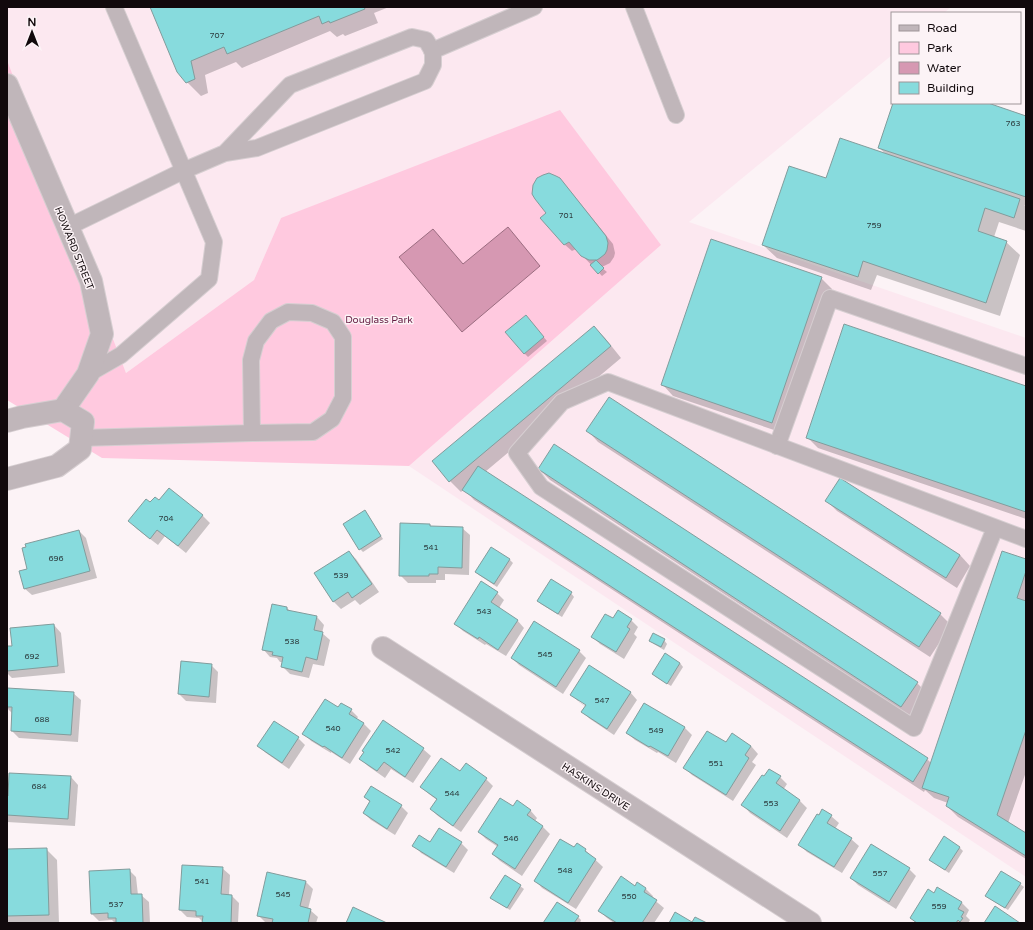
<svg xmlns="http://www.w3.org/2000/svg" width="1033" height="930" font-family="'Varela Round',sans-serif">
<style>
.built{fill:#fce8f0}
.green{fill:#ffc9df}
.water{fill:#d698b2;stroke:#9b6d80}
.shadow{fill:#0003;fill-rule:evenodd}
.building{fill:#87dbdd;stroke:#829c9c}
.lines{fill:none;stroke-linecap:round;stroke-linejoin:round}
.lane-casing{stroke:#d6ced1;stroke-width:18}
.street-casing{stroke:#d6ced1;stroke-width:24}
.lane{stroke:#c0b6ba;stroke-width:16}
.street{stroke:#c0b6ba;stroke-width:22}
.labels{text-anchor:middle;stroke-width:3;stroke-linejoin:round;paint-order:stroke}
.number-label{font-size:8px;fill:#2e3e40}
.street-label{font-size:10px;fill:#11090c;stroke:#fcf3f6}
.park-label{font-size:10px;fill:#661d43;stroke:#fcf3f6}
</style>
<rect width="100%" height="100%" fill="#fcf3f6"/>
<!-- built -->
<path class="built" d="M7,7H951L944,13H892V55L689,222L1026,338V877L409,466L661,245L281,218L254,280L126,373L7,60Z"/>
<!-- green -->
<path class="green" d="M7,60L126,373L254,280L281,218L560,110L661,245L409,466L102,458L7,400Z"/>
<!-- water -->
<path class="water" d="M508,227L540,266L462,332L399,257L433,229L463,264Z"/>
<!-- shadow -->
<g class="shadow">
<path d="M151,7H389L374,13L378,23L345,36L343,34L337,37L330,31L242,68L236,62L205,75L208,93L201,96L187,82Z"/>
<path d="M894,103H985L1026,117V206L1024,205L1026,207V231L999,222L994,237L1006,242L1020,255L1000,316L877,275L871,290L777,258L763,245L827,179L887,155L879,148Z"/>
<path d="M559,179L567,187L613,244L615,253L614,257L610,263L604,266L601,267L607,272L602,276L576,249L572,251L564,244L547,213Z"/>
<path d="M821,278L832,289L783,433L673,396L663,385Z"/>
<path d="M529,320L547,341L528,357L524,353Z"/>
<path d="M594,327L605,338L621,358L485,472L927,759L931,763L1026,560V772L1008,823L1026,834V859L958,817L947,806L948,803L934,798L925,790L924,792L474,500L464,489L461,492L450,481L433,461Z"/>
<path d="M1026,387V519L818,448L807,437Z"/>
<path d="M609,398L940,614L951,625L930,657L598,442L588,431Z"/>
<path d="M539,469L917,683L928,694L912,717L550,480Z"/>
<path d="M169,490L203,516L210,523L186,553L165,536L158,545L137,529L130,521L151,503L159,502Z"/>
<path d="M827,501L960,555L970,566L957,588L837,511Z"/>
<path d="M365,512L368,515L383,539L363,552L360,549Z"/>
<path d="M430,525L432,527L462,528L470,535L469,575L445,574V580H436V583H408L400,575Z"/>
<path d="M79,531L86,538L97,578L32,595L24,588L28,570Z"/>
<path d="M491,548L510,560L513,563L497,587L479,575L476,572Z"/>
<path d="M349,552L356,559L379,592L360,605L355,600L341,609L334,602L316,573Z"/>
<path d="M497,593L504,600L499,608L517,620L524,628L506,656L486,644L485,645L463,631L456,624Z"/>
<path d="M571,593L574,597L562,617L541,604L538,601Z"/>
<path d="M287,608L290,611L317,617L324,625L322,633L330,640L324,666L313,664L309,678L290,674L282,666L283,662H280L277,658L270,657L263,649Z"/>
<path d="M613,620H631L638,627L634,634L637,637L624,659L600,644L593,637Z"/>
<path d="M54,625L61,633L65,673L12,678L7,673V647H13Z"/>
<path d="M664,640L667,644L664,650L654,644L650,641Z"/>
<path d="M579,651L586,658L563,694L519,665L512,658Z"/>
<path d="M680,663L683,667L671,686L656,677L653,674Z"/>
<path d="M211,665L218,672L216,703L186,701L179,694Z"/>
<path d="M7,689L73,693L81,700L78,742L19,738L12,731V713L7,708Z"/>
<path d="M630,692L637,700L614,735L590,719L583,712L586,707L579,702L572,695ZM578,699L591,707L590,709L578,701Z"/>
<path d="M645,704L685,728L692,735L676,763L658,752L657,753L635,740L627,733Z"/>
<path d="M339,709L351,710L358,717L356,720L364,724L371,731L350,764L331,752V753L311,741L304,733Z"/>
<path d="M384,721L423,749L431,756L413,783L391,769L385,778L368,766L361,759Z"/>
<path d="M732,734L751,746L758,754L752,762L756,765L733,801L692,775L685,768L726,744Z"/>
<path d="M298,738L305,745L289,769L266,753L258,746Z"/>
<path d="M460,773L486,779L493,786L461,832L438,816L431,809L437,800L429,794L421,786Z"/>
<path d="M71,777L78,785L75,826L7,822V797Z"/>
<path d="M780,777L787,784L783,790L800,801L807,808L787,838L750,813L743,805Z"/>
<path d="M371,787L401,806L408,813L395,835L371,820L364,813L371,803L365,797Z"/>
<path d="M513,808L530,810L537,818L535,821L543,827L550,834L522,876L500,861L493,854L498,847L486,839L479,832Z"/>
<path d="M831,816L839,823L835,829L851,839L859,846L842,873L807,852L800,845Z"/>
<path d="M945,838L960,848L963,851L949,873L934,863L930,860Z"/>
<path d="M461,843L468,850L454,873L421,853L414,845L430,844Z"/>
<path d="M46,849L57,860L59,923H9L7,921V850Z"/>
<path d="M575,849L585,850L603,867L576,909L542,888L535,880Z"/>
<path d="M222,868L230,875L229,896H232L239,903L238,923H204L199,918L187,917L180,910Z"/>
<path d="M909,869L916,876L896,909L858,885L851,878Z"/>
<path d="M129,870L136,877L138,895H141L149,902L150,923H115L112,920L99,921L92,914Z"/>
<path d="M505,876L520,886L524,889L510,910L495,901L491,898Z"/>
<path d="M306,882L313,889L308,909L310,910L318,917L316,923H266L258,915Z"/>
<path d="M638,884L646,889L653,896L652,898L664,908L654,923H614L607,918L600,911L635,887Z"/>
<path d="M1020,884L1024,887L1008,910L990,899Z"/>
<path d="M938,888L962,903L969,910L966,916L970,920L968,923H916L911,918L934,894Z"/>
<path d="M578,917L581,920L580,923H545Z"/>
</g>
<!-- building -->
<g class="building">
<path d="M150,7H364L365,9L330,23L329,21L322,24L319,16L227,54L224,47L191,61L195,79L186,83L177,72Z"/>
<path d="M893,103H988L1026,116V197L878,148Z"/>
<path d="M840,138L1020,199L1014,218L985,208L978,231L1007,241L986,303L863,261L858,277L762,245L789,166L826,178Z"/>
<path d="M549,173L556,176L560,178L606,236L608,243L607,250L605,254L600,258L597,260H589L581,256L569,242L564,245L540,218L546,213L535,199L532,194L533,185L537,178L543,175Z"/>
<path d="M711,239L822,277L772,423L661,385Z"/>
<path d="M596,260L604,268L598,274L590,265Z"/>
<path d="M526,315L544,337L524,354L505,332Z"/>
<path d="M844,324L1026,386V512L806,438Z"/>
<path d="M594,326L611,346L449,482L432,461Z"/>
<path d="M609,397L941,613L919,647L586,431Z"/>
<path d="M554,444L918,682L901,707L538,469Z"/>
<path d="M478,466L928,758L913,782L462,490Z"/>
<path d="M840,478L960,555L946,578L825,501Z"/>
<path d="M169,488L203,515L178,546L157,530L150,539L128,521L146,499L150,502L155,497L159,500Z"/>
<path d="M365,510L381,536L359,550L343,524Z"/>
<path d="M400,523L430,524V526L463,527L462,568L438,567V574H429V576H399Z"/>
<path d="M79,530L90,571L24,589L19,571L27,569L22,548L26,547L25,544Z"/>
<path d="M491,547L510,559L494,584L475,572Z"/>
<path d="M349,551L372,584L352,598L348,592L333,602L314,573Z"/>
<path d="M1002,551L1026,559V571L1017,598L1026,601V730L997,815L1026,833V856L946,806L949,797L922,788Z"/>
<path d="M551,579L572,592L558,614L537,601Z"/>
<path d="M481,581L498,592L491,602L518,620L498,650L479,637L478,639L454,624Z"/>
<path d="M272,604L287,607V610L317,616L314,630L323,632L317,660L306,657L302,672L281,667L283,657L272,655L273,652L262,650Z"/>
<path d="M618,610L632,619L627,627L630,629L616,652L591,637L605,614L613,618Z"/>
<path d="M534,621L580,650L556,687L511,658Z"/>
<path d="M54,624L58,666L7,671V646H12L10,628Z"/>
<path d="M653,633L665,639L661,647L649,641Z"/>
<path d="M665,653L680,663L667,684L652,674Z"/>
<path d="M181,661L212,664L209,697L178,694Z"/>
<path d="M589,665L631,692L607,729L581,712L586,705L570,695Z"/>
<path d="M7,688L74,692L71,735L11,731L12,707H7Z"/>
<path d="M325,699L338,707L341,703L352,709L349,714L364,723L342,758L324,746L323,747L302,734Z"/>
<path d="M644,703L685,727L668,756L650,746L649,747L626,733Z"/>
<path d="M383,720L424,748L405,777L384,762L377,771L359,759L364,752L362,751Z"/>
<path d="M274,721L299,737L282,763L257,746Z"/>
<path d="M707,731L726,742L732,733L751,746L745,755L749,758L726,795L683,768Z"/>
<path d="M441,758L460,771L466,763L487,778L453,826L430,809L437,799L420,787Z"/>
<path d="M769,769L781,776L776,783L800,800L780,831L741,805L762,775L764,776Z"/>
<path d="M9,773L71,776L68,819L7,815V796H8Z"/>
<path d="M371,786L402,805L387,829L363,813L370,801L364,797Z"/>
<path d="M500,798L513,806L517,800L531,810L527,815L543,826L515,869L492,854L498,845L478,832Z"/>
<path d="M822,809L832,815L827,823L852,838L834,867L798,845L817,814L819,815Z"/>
<path d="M439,828L462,842L446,867L412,846L419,835L430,842Z"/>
<path d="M944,836L960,847L945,870L929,860Z"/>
<path d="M560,839L574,847L577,843L586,849L585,851L596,859L568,903L534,881Z"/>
<path d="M871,844L910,868L889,902L850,878Z"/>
<path d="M47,848L49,915L7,916V849Z"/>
<path d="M182,865L223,867L221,894L232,895L231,923H202L203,916H196V911L179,910Z"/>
<path d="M130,869L131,894H142L143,923H116V918H108V913L91,914L89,871Z"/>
<path d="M1001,871L1021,883L1005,908L985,896Z"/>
<path d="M267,872L306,881L300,906L311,909L308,923H272L273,919L257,916Z"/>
<path d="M505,875L521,885L507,908L490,898Z"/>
<path d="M621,876L635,886L637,882L646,888L644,892L657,900L642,923H617L598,911Z"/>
<path d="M937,887L962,902L958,909L964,912L961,917L963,918L960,922L958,920L956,923H917L910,918L928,889L934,893Z"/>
<path d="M557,902L579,916L574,923H543Z"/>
<path d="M995,906L1020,923H984Z"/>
<path d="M353,907L387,923H346Z"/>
<path d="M675,912L692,922L695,917L707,923H669Z"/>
</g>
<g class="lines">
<!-- lane casing -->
<g class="lane-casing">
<g id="lane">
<path d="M634,7L676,115"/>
<path d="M432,51L534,7"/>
<path d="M68,227L183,171L225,153L257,148L425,81L433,65V52L426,40L412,37L290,85L225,153"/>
<path d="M88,374L121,355L209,279L214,242L114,7"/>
<path d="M81,438L252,433L313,432L332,419L343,398V337L333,322L312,313L288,312L271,321L256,341L251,360L252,433"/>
<path d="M777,446L830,298L1026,366"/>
<path d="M995,528L914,728L541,487L517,453L562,402L608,382L1026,539"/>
</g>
</g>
<!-- street casing -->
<g class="street-casing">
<g id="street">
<path d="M7,85L91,281L102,334L88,374L63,410"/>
<path d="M7,421L22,417L63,410L83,422L80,449L57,466L7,479"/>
<path d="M383,648L810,923"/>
</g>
</g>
<!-- lane -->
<use href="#lane" class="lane"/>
<!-- street -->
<use href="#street" class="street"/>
</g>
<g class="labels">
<!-- number labels -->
<g class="number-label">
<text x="217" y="38">707</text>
<text x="1013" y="126">763</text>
<text x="566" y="218">701</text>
<text x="874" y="228">759</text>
<text x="166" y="521">704</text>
<text x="431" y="550">541</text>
<text x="56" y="561">696</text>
<text x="341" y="578">539</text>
<text x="484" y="614">543</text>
<text x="292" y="644">538</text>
<text x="545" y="657">545</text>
<text x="32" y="659">692</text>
<text x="602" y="703">547</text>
<text x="42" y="722">688</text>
<text x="333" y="731">540</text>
<text x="656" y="733">549</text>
<text x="393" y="753">542</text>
<text x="716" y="766">551</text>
<text x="39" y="789">684</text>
<text x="452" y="796">544</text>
<text x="771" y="806">553</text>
<text x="511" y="841">546</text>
<text x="565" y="873">548</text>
<text x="880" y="876">557</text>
<text x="202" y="884">541</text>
<text x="283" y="897">545</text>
<text x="629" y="899">550</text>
<text x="116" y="907">537</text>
<text x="939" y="909">559</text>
</g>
<!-- street labels -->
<g class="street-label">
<text transform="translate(75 248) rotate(68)" y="4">HOWARD STREET</text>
<text transform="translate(596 786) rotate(33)" y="4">HASKINS DRIVE</text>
</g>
<!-- park labels -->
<g class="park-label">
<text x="379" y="323">Douglass Park</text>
</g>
</g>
<!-- border -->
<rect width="1033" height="930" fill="none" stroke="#11090c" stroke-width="16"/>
<!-- legend -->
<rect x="891" y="12" width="130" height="92" fill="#fcf3f6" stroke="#9e9598"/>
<rect x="899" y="25" width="20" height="6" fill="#c0b6ba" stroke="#9e9598"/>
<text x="927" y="32" font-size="12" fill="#11090c">Road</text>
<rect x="899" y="42" width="20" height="12" fill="#ffc9df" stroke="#9e9598"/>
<text x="927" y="52" font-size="12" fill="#11090c">Park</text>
<rect x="899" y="62" width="20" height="12" fill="#d698b2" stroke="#9e9598"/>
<text x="927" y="72" font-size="12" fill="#11090c">Water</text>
<rect x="899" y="82" width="20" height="12" fill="#87dbdd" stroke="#9e9598"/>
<text x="927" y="92" font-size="12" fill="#11090c">Building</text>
<!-- north arrow -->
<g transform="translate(32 32)" stroke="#fcf3f6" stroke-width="3" paint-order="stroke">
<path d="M0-3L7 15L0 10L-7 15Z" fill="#11090c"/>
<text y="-6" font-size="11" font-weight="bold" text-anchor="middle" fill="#11090c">N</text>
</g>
</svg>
